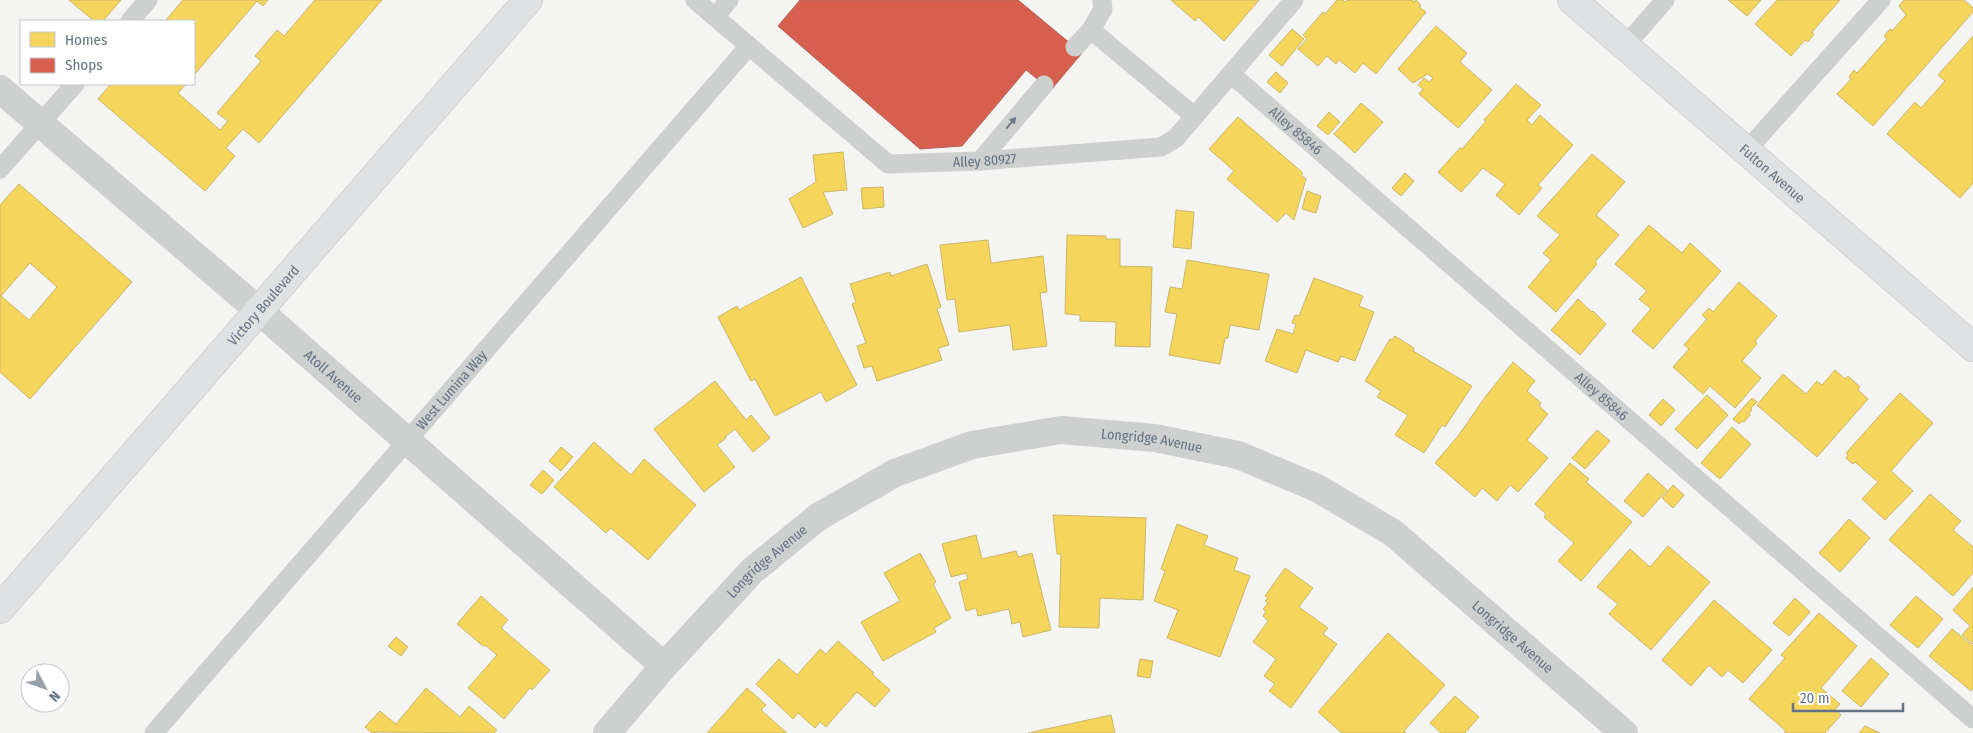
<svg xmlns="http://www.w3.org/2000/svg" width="1973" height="733" font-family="'Fira Sans Condensed',sans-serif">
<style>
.homes{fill:#f6d55c;stroke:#cab768;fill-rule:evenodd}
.shops{fill:#d6604d;stroke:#b4655e}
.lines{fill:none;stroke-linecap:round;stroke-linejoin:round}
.secondary-casing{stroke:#cfd1d2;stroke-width:30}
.primary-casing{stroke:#d1d2d1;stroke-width:30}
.lane{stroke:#cecfcf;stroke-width:19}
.street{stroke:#cecfcf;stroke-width:28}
.secondary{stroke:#e0e1e2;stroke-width:28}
.primary{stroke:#e0e1e2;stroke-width:28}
.oneway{fill:#6e7b8c}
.labels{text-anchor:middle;stroke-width:5;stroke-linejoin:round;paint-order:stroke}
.street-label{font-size:14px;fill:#637284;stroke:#fff}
</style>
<rect width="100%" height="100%" fill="#f4f4f2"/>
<!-- homes -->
<g class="homes">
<path d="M69,0H121L103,21H94Z"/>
<path d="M183,0H268L263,6L257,1L194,75V21H165Z"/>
<path d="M315,0H382L259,143L243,129L226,148L235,156L205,191L98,99L111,84H186L178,93L220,130L228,121L217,113L261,61L255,56L277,30L284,36Z"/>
<path d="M1171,0H1259L1224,41L1198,17L1195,21Z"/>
<path d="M1337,0H1343L1345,2L1347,0H1412L1414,2L1416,0L1421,5L1419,7L1426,12L1376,74L1363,63L1355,73L1339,60L1336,64L1327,56L1318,66L1298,49L1307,39L1303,35L1323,12L1325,14Z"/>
<path d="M1728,0H1761L1747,16Z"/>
<path d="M1777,0H1840L1812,32L1814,34L1808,42L1805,40L1791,56L1755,24Z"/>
<path d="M1904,0H1964L1973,8V12L1873,126L1837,94L1851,79L1849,77L1854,70L1857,73L1887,39L1884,36L1890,29L1892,31L1906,15L1899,6Z"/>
<path d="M1436,26L1467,53L1460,62L1492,90L1458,128L1419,94L1423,89L1418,85L1424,78L1429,82L1433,78L1428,74L1413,83L1398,69Z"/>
<path d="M1292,29L1304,39L1282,66L1269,55Z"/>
<path d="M1973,36V183L1960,198L1887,134L1915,102L1921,108L1945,81L1938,75Z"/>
<path d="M1276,72L1288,83L1280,93L1267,82Z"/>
<path d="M1516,84L1541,105L1527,120L1532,125L1540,115L1573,145L1538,185L1542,188L1519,215L1496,195L1505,184L1483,168L1461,192L1438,172L1460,148L1462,149L1486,121L1484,120Z"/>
<path d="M1361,103L1383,122L1355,153L1334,134Z"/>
<path d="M1329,112L1340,122L1328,135L1317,126Z"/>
<path d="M1238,117L1303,173L1301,175L1306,179L1294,220L1286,213L1277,222L1227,179L1234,171L1209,149Z"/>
<path d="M843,152L847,190L823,192L833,214L803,228L789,199L816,182L813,155Z"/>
<path d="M1592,154L1625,182L1596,215L1619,235L1595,262L1597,264L1556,312L1528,287L1551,260L1543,253L1560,235L1537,216Z"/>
<path d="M1405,173L1414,181L1401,196L1392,188Z"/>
<path d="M19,184L132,282L30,399L0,372V205ZM30,263L57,287L29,320L1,296Z"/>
<path d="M883,187L884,207L863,209L861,188Z"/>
<path d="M1307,191L1321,196L1316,213L1302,209Z"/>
<path d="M1176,210L1194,212L1191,249L1173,247Z"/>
<path d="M1649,225L1682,253L1690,243L1721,271L1653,349L1632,331L1651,309L1639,299L1647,291L1615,264Z"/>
<path d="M1067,235L1106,236V239H1120V266L1152,267L1150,347L1115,346L1116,322L1080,321V315L1065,314Z"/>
<path d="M988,240L991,263L1043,256L1047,292L1040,293L1047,346L1013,350L1010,325L959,332L955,299L947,300L940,245Z"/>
<path d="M1187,260L1269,274L1259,330L1230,325L1228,338H1225L1220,364L1169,355L1177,314L1165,312L1170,287L1182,289Z"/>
<path d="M927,264L941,307L937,309L949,345L938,348L942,360L877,381L872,366L864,368L857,346L866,343L852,304L856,302L850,284L890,272L891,276Z"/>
<path d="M801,277L857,385L826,402L821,392L775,416L755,379L751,381L718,317L737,306L739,310Z"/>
<path d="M1314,278L1363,296L1359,306L1374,312L1355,361L1341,356L1338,362L1306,350L1297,373L1265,361L1277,329L1293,334L1296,324L1292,323L1295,315L1299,316Z"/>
<path d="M1739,282L1777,316L1755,341L1757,344L1742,361L1761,378L1735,408L1710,386L1703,394L1673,367L1689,349L1684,345L1707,319L1702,315L1709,308L1713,312Z"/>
<path d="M1578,299L1592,312L1593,311L1606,324L1580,355L1551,330Z"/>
<path d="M1395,336L1414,348L1413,351L1472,386L1445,427L1442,425L1424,453L1395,435L1408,415L1377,397L1381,391L1365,381L1390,339L1392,340Z"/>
<path d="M1513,362L1535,381L1527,391L1541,403L1539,406L1548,414L1527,440L1548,458L1518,492L1510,485L1497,501L1482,488L1475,497L1435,463L1458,436L1486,396Z"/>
<path d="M1835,370L1845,379L1848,376L1860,387L1858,390L1868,399L1817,457L1757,405L1783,374L1806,394L1817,381L1822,385Z"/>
<path d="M715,381L746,420L751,415L770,438L753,452L735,429L725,437L726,438L717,445L735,467L704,492L654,429Z"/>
<path d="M1900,393L1933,423L1891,471L1913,491L1885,520L1862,499L1878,482L1855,462L1853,464L1846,458L1848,455L1846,453Z"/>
<path d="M1707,395L1728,415L1697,449L1675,429Z"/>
<path d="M1752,398L1757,402L1751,408L1752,410L1749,413L1750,415L1744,422L1742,421L1739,424L1733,419Z"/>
<path d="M1663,399L1675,410L1661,426L1649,415Z"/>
<path d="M1732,427L1751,444L1720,479L1701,463Z"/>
<path d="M1597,430L1610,441L1585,469L1572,458Z"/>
<path d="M594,442L631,475L644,459L696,505L648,560L611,528L606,533L554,487Z"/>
<path d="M561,447L573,457L561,471L549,461Z"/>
<path d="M1570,463L1589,479L1586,482L1632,522L1581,581L1558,561L1574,543L1544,517L1546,514L1535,504Z"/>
<path d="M543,470L554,480L542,494L530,485Z"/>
<path d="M1648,473L1667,490L1643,517L1624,501Z"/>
<path d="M1673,485L1684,495L1673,508L1662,498Z"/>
<path d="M1930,494L1961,521L1953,530L1973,547V573L1953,596L1889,540Z"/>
<path d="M1053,515L1146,518L1143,600L1100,598L1099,628L1059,627L1061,554H1057Z"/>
<path d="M1849,519L1870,538L1840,572L1819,553Z"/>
<path d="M1177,524L1208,536L1204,545L1238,558L1234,570L1250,576L1220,657L1167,638L1178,610L1154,601L1165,571L1161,569Z"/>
<path d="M976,535L982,559L1016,551L1018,557L1032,553L1051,630L1023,637L1020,622L1012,624L1009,609L978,616L976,608L966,611L959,582L968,579L966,573L951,577L942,544Z"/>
<path d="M1668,546L1710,582L1651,650L1609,614L1618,604L1597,587L1630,549L1650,567Z"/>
<path d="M920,553L936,582L933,584L951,618L934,628L936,632L883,661L861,622L900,601L884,573Z"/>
<path d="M1285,568L1313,588L1299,607L1328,628L1323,634L1337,644L1291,708L1269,691L1275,684L1264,676L1276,659L1253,642L1268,621L1263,616L1266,611L1263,609L1268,603L1265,601L1268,598L1265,596Z"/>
<path d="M1973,587V644L1962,635L1970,626L1953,610Z"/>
<path d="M481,596L508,620L501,628L550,670L532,690L530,688L504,719L468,688L497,655L485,645L483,646L457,624Z"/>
<path d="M1916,596L1943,619L1918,648L1890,625Z"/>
<path d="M1795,598L1810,612L1789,636L1773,623Z"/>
<path d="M1714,600L1772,650L1743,683L1728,670L1722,677L1709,665L1691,686L1662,660Z"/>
<path d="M1819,613L1857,646L1821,688L1840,704L1835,710L1841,715L1825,733H1784L1786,731L1749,699L1785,658L1781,655Z"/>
<path d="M1952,629L1973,646V689L1971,691L1929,656Z"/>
<path d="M1388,633L1445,685L1404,731L1407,733H1342L1318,712Z"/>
<path d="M396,637L408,647L401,656L388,646Z"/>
<path d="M838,641L874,673L872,674L890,690L875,707L857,692L826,727L820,722L815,728L798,713L793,719L756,684L779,659L797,675L820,649L826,654Z"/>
<path d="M1871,658L1889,674L1861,707L1842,691Z"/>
<path d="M1140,659L1153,661L1150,678L1137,676Z"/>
<path d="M426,688L460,717L469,706L497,730L494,733L377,732L372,733L365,727L380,711L396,724Z"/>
<path d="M747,688L766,705L761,710L787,733H707Z"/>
<path d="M1455,696L1479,717L1465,733H1441L1430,723Z"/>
<path d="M1111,715L1115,733H1028Z"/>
<path d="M1865,726L1880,733H1859Z"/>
</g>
<!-- shops -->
<path class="shops" d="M800,0H1018L1082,53L1051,90L1026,70L962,146L920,149L778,26Z"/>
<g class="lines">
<!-- secondary casing -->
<g class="secondary-casing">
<g id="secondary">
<path id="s6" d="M1572,0L1973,347"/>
</g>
</g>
<!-- primary casing -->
<g class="primary-casing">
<g id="primary">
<path id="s7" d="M0,609L528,0"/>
</g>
</g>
<!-- lane -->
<g class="lane">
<path id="s1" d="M695,0L888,164L980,161L1161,147L1176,138L1294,0"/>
<path d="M1102,0L1103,9L1091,30L1194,116"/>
<path d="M715,17L729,0"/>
<path d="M130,21L148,0"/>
<path d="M1625,46L1665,0"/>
<path d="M1075,47L1091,30"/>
<path id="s2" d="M1231,74L1973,719"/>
<path d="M1746,151L1881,0"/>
<path d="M980,161L1044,85"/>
<path d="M0,169L75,84"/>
<path id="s3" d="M154,733L749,46"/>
</g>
<!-- street -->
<g class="street">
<path id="s4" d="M0,89L258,310L664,666"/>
<path id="s5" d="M607,733L664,666L752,571L818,517L895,473L972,445L1061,430L1155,438L1238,455L1317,488L1393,533L1624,733"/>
</g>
<!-- secondary -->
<use href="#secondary" class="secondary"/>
<!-- primary -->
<use href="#primary" class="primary"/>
</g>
<!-- one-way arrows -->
<defs><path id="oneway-solid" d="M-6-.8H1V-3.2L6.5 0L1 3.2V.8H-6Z" transform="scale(1.25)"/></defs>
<use class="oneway" href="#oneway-solid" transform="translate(1011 123) rotate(-50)"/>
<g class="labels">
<!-- street labels -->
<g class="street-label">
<text dy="5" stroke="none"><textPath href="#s2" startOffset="86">Alley 85846</textPath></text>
<text dy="5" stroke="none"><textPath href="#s1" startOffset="350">Alley 80927</textPath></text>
<text dy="5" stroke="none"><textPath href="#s6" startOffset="265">Fulton Avenue</textPath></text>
<text dy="5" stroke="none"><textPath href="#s7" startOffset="402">Victory Boulevard</textPath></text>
<text dy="5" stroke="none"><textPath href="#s4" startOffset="440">Atoll Avenue</textPath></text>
<text dy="5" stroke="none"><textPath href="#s3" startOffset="454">West Lumina Way</textPath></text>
<text dy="5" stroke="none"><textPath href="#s2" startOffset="491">Alley 85846</textPath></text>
<text dy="5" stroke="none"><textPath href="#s5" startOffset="655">Longridge Avenue</textPath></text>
<text dy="5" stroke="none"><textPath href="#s5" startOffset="235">Longridge Avenue</textPath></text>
<text dy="5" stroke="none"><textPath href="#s5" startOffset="1075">Longridge Avenue</textPath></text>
</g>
</g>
<!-- legend -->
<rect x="20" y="20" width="175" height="65" fill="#ffffff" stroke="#c1c7ce"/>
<rect x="30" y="32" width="25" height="15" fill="#f6d55c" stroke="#c1c7ce"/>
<text x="65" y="45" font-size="15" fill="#637284">Homes</text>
<rect x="30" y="58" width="25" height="15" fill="#d6604d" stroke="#c1c7ce"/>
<text x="65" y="70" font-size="15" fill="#637284">Shops</text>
<!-- north arrow -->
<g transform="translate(45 688) rotate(131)"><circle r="24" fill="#ffffff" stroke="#c1c7ce"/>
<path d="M0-4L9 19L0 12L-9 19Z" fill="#96a0aa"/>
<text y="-8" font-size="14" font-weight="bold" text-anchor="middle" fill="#637284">N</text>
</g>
<!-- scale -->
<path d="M1793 703v8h110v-8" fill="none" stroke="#637284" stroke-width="2.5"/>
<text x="1800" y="703" font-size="15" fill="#637284" stroke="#ffffff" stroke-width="4" paint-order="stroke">20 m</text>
</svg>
